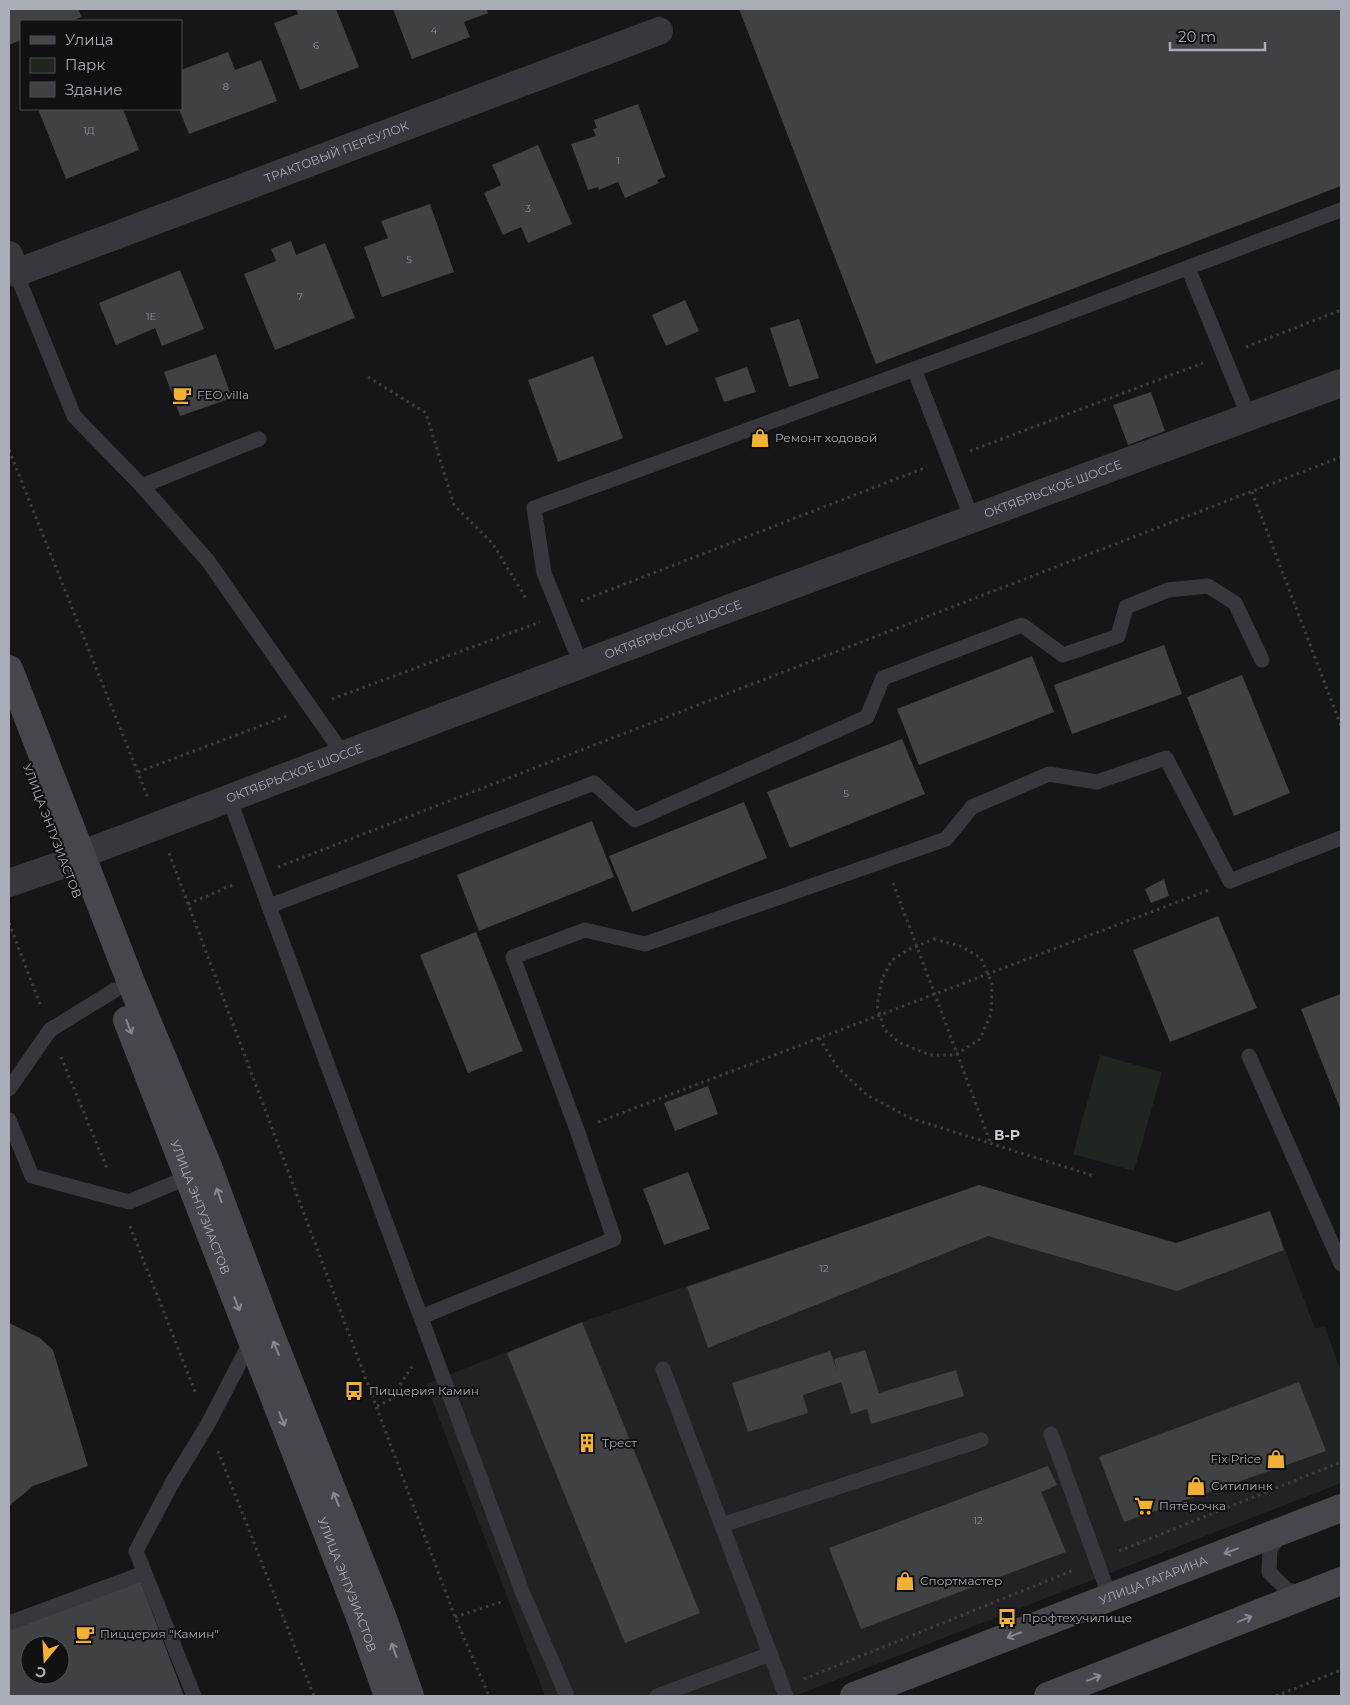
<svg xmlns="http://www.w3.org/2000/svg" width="1350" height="1705" font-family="Montserrat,sans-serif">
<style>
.built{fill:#222225}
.green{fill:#1e261f}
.building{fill:#404145;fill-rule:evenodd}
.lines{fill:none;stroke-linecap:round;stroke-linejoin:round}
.path{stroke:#3d3f44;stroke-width:3;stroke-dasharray:2.5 4;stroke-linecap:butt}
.lane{stroke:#37383d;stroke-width:15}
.street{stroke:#37383d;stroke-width:28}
.secondary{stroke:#45474d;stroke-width:28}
.oneway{stroke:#858993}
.labels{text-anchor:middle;stroke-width:4;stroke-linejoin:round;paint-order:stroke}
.number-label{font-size:10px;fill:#8e929b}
.street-label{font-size:12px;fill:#a8adb8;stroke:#111113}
.poi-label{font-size:12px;fill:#a8adb8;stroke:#111113;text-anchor:start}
.neighbourhood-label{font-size:14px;font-weight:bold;fill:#c9ccd4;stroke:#111113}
</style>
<rect width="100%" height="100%" fill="#161618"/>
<!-- built -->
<path class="built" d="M979,1185L1176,1243L1270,1211L1315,1328L1325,1327L1341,1372V1483L795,1696H545L426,1384L582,1322Z"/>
<!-- green -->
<path class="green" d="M1100,1055L1162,1072L1134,1171L1073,1154Z"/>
<!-- building -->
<g class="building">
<path d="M9,9H78L82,17L70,21H21V40L9,45Z"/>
<path d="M296,9H336L359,67L300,90L274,23L298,14Z"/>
<path d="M393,9H486L488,13L464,22L470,37L412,59Z"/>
<path d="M739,9H1341V186L876,364Z"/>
<path d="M228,52L235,70L261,60L277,101L189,134L179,109H181V70Z"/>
<path d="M638,104L665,177L657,180L659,183L625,198L618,182L599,190L598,187L588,190L571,144L596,136L593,129L597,128L594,120Z"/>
<path d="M38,109H123L139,150L66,179Z"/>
<path d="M538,145L572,224L528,243L521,227L503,235L484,193L501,185L492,165Z"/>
<path d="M430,204L454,272L382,297L364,247L388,238L381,221Z"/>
<path d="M291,241L296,255L325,243L355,318L275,350L244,274L276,261L271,249Z"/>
<path d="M180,270L204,329L162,346L155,328L116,345L99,303Z"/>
<path d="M685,300L699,331L666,346L652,315Z"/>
<path d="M799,319L819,378L789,387L770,328Z"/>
<path d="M216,354L232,398L180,416L164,372Z"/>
<path d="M593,356L623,438L558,462L528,380Z"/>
<path d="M747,367L756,392L724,402L715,378Z"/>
<path d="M1151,392L1165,431L1128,445L1113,405Z"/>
<path d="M1164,645L1182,694L1072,734L1054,685Z"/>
<path d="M1032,656L1054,712L919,765L897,709Z"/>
<path d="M1242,675L1290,793L1234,816L1187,697Z"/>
<path d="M902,739L925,794L790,848L767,792Z"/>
<path d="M744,802L767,858L632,912L609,856Z"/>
<path d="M592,821L614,877L479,931L457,875Z"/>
<path d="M1164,879L1169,896L1151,903L1145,889Z"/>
<path d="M1218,916L1257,1008L1170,1042L1133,950Z"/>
<path d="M476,932L523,1051L468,1073L420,955Z"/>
<path d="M1341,994V1111L1301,1009Z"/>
<path d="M708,1086L718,1114L675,1131L664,1103Z"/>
<path d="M688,1172L710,1229L664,1245L643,1189Z"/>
<path d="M979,1185L1176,1243L1270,1211L1284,1250L1177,1291L988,1236L708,1348L687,1287Z"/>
<path d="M582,1322L700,1613L625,1643L507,1353Z"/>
<path d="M9,1323L40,1338L53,1350L88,1466L33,1486L9,1506Z"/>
<path d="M865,1350L879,1393L956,1370L964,1396L871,1424L867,1409L851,1414L841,1382L803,1395L808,1413L748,1432L732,1383L830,1351L837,1371L834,1359Z"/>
<path d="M1299,1382L1326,1451L1124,1522L1099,1457Z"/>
<path d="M1048,1466L1057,1485L1041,1492L1066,1552L861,1629L829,1548Z"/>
<path d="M138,1575L184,1696H9V1624ZM30,1645H60V1675H30Z"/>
</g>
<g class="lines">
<!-- path -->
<g class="path">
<path d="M1246,347L1341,310"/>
<path d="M368,377L426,413L454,505L493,544L527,600"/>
<path d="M9,450L148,798"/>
<path d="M970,451L1203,363"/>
<path d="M1252,492L1341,726"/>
<path d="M581,601L927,467"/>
<path d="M332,699L540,622"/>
<path d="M138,772L287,716"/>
<path d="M169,853L455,1617L489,1696"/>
<path d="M278,867L1341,457"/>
<path d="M893,883L991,1144"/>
<path d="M188,904L235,884"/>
<path d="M9,923L41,1007"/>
<path d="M934,939L960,946L981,958L992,984L991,1014L980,1039L955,1055H930L900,1043L884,1029L877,1005L882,979L892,960L910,949Z"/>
<path d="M819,1038L838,1068L867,1095L910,1118L1094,1176"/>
<path d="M61,1057L108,1171"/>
<path d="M598,1122L1209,890"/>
<path d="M130,1226L196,1394"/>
<path d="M377,1406L390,1400L413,1365"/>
<path d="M218,1451L314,1696"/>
<path d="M1119,1551L1341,1462"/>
<path d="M455,1617L501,1602"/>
<path d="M804,1679L1074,1570"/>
<path d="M1276,1696L1341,1670"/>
</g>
<!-- lane -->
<g class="lane">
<path d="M1188,268L1249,417"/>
<path d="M16,273L74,416L142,486L208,561L343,754"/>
<path d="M914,369L972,519"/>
<path d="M142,486L259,439"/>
<path d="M581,664L544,573L534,508L1049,320L1341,210"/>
<path d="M229,798L523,1594L567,1696"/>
<path d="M269,906L594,783L635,820L867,717L883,678L1022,625L1063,655L1118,636L1126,607L1168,590L1208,586L1235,603L1262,660"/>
<path d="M1249,1056L1341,1264"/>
<path d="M9,1089L50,1030L115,990"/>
<path d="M9,1120L32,1176L129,1202L188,1177"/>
<path d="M421,1317L614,1239L577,1130L513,957L585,930L645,944L946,839L972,807L1049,774L1097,782L1166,758L1230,881L1341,838"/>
<path d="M663,1369L786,1696"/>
<path d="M1051,1434L1110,1598"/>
<path d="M722,1525L981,1440"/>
<path d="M1282,1533L1270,1549L1269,1572L1287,1590L1303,1593"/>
<path d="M9,1623L144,1573"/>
<path d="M194,1696L136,1551L172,1483L208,1424L251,1341"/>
<path d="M657,1696L770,1654"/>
</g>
<!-- street -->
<g class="street">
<path id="s1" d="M9,255L16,273L659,31"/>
<path id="s2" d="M9,883L64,864L80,855L159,825L706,617L1341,383"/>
</g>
<!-- secondary -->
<g class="secondary">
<path d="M9,669L132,985L209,1169L268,1328L384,1621L410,1696"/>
<path id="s3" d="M127,1020L363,1625L388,1696"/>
<path id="s4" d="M854,1696L1341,1508"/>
<path d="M1048,1696L1341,1581"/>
</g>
</g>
<!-- one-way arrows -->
<defs><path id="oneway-shaft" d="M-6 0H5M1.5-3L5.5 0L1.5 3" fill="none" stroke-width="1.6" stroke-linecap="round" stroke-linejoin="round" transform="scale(1.25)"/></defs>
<g class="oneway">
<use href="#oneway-shaft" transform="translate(129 1027) rotate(69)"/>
<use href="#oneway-shaft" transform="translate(219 1195) rotate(-110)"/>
<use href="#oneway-shaft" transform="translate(237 1304) rotate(69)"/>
<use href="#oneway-shaft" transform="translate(276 1348) rotate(-112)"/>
<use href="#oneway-shaft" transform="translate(282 1419) rotate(69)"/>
<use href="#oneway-shaft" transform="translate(336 1499) rotate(-112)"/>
<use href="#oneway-shaft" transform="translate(1231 1551) rotate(159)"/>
<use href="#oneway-shaft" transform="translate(1245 1619) rotate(-22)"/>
<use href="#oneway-shaft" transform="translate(1014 1635) rotate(159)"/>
<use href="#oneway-shaft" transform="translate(394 1650) rotate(-109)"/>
<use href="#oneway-shaft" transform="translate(1094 1678) rotate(-22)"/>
</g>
<!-- icons -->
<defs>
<g id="cafe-bare" transform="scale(1.5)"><path d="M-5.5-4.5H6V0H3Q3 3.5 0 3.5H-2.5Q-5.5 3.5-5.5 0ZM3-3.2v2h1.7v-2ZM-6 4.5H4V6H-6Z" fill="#f2b134" stroke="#111113" stroke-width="2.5" paint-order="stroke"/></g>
<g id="shop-bare" transform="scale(1.5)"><path d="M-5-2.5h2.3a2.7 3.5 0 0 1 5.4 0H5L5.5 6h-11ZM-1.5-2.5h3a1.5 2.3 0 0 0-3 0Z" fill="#f2b134" stroke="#111113" stroke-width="2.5" paint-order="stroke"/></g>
<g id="bus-bare" transform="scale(1.5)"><path d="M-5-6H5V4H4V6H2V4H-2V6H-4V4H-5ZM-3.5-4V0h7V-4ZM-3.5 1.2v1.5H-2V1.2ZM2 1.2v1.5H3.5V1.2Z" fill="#f2b134" stroke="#111113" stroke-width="2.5" paint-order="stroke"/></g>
<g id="building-bare" transform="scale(1.5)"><path d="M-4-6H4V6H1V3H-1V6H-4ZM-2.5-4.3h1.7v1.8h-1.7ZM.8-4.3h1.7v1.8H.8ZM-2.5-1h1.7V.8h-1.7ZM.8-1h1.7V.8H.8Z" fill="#f2b134" stroke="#111113" stroke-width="2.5" paint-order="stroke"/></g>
<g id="supermarket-bare" transform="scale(1.5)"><path d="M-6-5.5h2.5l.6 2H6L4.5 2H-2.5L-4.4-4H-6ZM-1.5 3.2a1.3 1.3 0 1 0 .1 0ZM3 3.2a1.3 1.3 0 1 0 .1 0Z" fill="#f2b134" stroke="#111113" stroke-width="2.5" paint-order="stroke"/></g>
</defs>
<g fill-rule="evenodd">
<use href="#cafe-bare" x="182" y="395"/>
<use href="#shop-bare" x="760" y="438"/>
<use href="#bus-bare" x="354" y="1391"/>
<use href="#building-bare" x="587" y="1443"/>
<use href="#shop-bare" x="1276" y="1459"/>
<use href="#shop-bare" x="1196" y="1486"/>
<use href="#supermarket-bare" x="1144" y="1506"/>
<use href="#shop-bare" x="905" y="1581"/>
<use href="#bus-bare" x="1007" y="1618"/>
<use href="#cafe-bare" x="85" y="1634"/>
</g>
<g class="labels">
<!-- number labels -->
<g class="number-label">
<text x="434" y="34">4</text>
<text x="316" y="49">6</text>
<text x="226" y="90">8</text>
<text x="89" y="134">1Д</text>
<text x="618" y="164">1</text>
<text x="528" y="212">3</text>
<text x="409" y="263">5</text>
<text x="300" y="300">7</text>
<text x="151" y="320">1Е</text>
<text x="846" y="797">5</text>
<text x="824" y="1272">12</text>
<text x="978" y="1524">12</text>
</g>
<!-- street labels -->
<g class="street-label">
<text dy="4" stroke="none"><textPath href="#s1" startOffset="362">ТРАКТОВЫЙ ПЕРЕУЛОК</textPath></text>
<text dy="4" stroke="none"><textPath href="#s2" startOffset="1116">ОКТЯБРЬСКОЕ ШОССЕ</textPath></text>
<text dy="4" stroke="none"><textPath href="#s2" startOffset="711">ОКТЯБРЬСКОЕ ШОССЕ</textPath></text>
<text dy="4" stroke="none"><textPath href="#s2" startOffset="306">ОКТЯБРЬСКОЕ ШОССЕ</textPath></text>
<text transform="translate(52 831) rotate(69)" y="4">УЛИЦА ЭНТУЗИАСТОВ</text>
<text dy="4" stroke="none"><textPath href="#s3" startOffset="201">УЛИЦА ЭНТУЗИАСТОВ</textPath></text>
<text dy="4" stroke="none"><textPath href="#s4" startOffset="321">УЛИЦА ГАГАРИНА</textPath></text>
<text dy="4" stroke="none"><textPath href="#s3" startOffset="606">УЛИЦА ЭНТУЗИАСТОВ</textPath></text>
</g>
<!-- poi labels -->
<g class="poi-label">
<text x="197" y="399">FEO villa</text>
<text x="775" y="442">Ремонт ходовой</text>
<text x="369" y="1395">Пиццерия Камин</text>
<text x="602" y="1447">Трест</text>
<text x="1261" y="1463" text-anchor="end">Fix Price</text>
<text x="1211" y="1490">Ситилинк</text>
<text x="1159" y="1510">Пятёрочка</text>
<text x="920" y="1585">Спортмастер</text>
<text x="1022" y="1622">Профтехучилище</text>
<text x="100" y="1638">Пиццерия "Камин"</text>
</g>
<!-- neighbourhood labels -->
<g class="neighbourhood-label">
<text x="1007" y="1140">В-Р</text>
</g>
</g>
<!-- border -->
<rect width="1350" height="1705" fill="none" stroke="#a8adb8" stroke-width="20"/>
<!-- legend -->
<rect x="20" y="20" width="162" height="90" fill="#111113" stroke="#4d4f55"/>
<rect x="30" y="36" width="25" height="8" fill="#45474d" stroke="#4d4f55"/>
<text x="65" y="45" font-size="15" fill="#a8adb8">Улица</text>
<rect x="30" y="58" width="25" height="15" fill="#1e261f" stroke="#4d4f55"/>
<text x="65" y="70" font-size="15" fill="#a8adb8">Парк</text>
<rect x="30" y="82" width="25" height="15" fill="#404145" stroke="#4d4f55"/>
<text x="65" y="95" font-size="15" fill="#a8adb8">Здание</text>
<!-- north arrow -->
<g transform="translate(45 1660) rotate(198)"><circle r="24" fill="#111113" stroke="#4d4f55"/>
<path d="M0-4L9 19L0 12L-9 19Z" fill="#f2b134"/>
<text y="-8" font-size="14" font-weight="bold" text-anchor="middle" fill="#a8adb8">С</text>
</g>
<!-- scale -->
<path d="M1170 42v8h95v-8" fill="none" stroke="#a8adb8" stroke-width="2.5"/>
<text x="1178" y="42" font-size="15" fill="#a8adb8" stroke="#111113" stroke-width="4" paint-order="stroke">20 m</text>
</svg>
